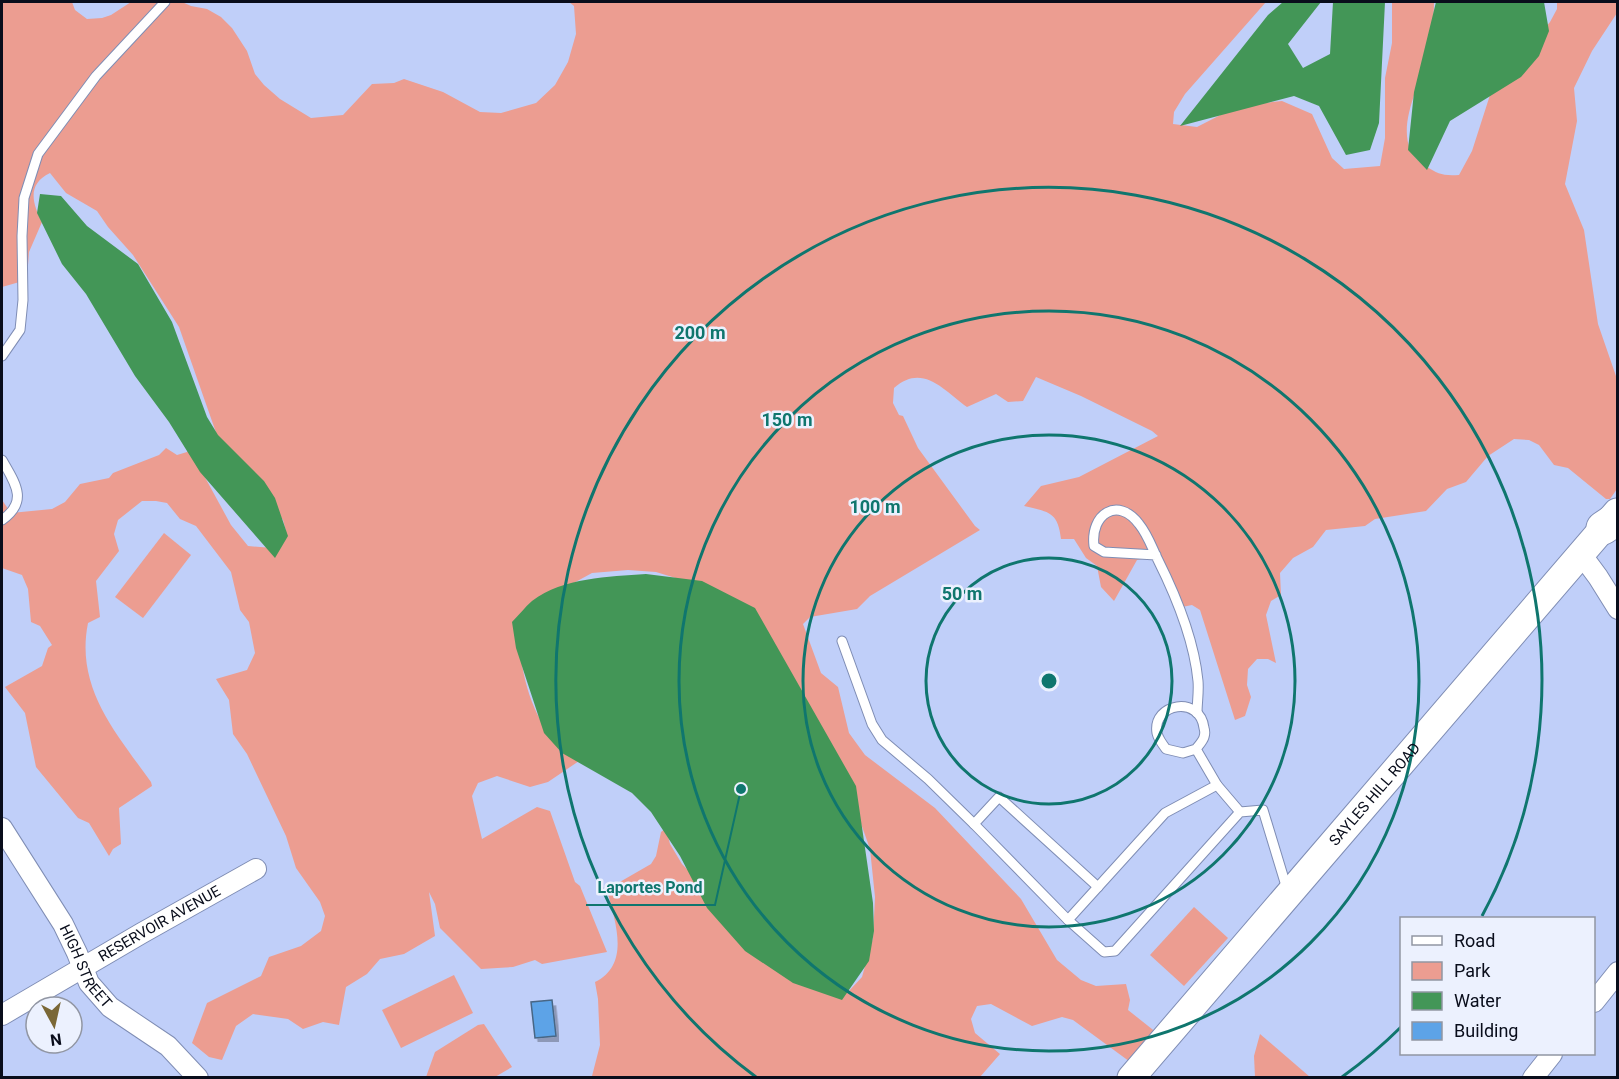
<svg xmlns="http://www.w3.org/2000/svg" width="1619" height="1079" font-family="Roboto,sans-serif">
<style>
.green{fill:#ec9d91}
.water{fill:#439657}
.building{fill:#5da3e7;stroke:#476685;stroke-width:1.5;filter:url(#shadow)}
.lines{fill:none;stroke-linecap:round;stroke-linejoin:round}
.service-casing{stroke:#7f8db4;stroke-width:11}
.minor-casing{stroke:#7f8db4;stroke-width:22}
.secondary-casing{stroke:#7f8db4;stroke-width:29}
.motorway-casing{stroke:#7f8db4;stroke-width:35}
.service{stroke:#fff;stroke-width:9}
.minor{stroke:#fff;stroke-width:20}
.secondary{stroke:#fff;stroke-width:27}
.motorway{stroke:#fff;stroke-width:33}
.ring{fill:none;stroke:#0f766e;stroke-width:3}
.labels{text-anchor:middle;stroke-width:5;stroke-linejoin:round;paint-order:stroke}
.street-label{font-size:15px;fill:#090d1b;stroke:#ecf1fe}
.centre{fill:#0f766e;stroke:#ecf1fe;stroke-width:3}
.ring-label{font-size:18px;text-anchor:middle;font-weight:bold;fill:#0f766e;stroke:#ecf1fe;stroke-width:5;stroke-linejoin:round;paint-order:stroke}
.leader{fill:none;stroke:#0f766e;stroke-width:2}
.callout-dot{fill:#0f766e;stroke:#ecf1fe;stroke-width:2}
.callout-label{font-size:16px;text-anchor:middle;font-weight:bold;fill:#0f766e;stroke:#ecf1fe;stroke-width:5;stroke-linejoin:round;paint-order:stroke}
</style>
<defs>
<filter id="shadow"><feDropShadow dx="3.5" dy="6" stdDeviation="0" flood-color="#0004"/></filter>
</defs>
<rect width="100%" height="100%" fill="#c0cff9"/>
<!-- green -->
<g class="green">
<path d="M2,2H72L75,10L87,19L102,18L111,15L131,2H182L191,6L207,9L221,17L232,28L247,51L255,74L264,85L280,99L311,118L343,115L372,84L394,83L404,79L443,92L480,112L501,113L536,103L555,85L568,62L576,34L574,6L569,2H1266L1185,94L1174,112L1173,124L1197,127L1238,106L1282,101L1312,114L1332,158L1344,169L1380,166L1385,138V78L1392,43V2H1434C1434,19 1431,39 1427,56C1419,90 1387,141 1425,166C1439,174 1442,176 1459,175L1472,151L1490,95L1550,22L1557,9V2H1617V13L1592,51L1574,88L1577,121L1565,184L1584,230L1598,324L1617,379V489L1610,499H1606L1568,468L1554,465L1539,445L1529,440L1514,439L1488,456L1466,482L1447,489L1426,511L1375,519L1365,526L1326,530L1313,547L1293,558L1280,573L1281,595L1271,601L1266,615L1276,663L1268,659H1257L1248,669L1247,685L1251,697L1245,716L1235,720L1200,610L1192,605L1177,608L1152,557L1137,560L1114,601L1101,587L1097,566L1086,558L1074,539H1061C1058,511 1048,512 1024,506L1041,486L1079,477L1158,436L1152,431L1081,396L1036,377L1023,401L1008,402L996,394L967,407C943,389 922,363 894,388L893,403L899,415L903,416L918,448L975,526L980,530L870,596L857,609L810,617L803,624L821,673L838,687L849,733L865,755L935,808L1021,899L1057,960L1081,980L1096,986L1126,984L1130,1000L1128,1010L1162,1037L1137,1067L1073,1020L1062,1017L1032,1026L991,1004L977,1006L971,1019L975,1033L1000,1054L980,1077H590L592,1076L600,1045L598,999L595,982C630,965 616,924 608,894L618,883L651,864L656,856L661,832L666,828L670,844L682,864L735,919L836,994L848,992L862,977L873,938L875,897L870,849L843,773L708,588L656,572L628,570L592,573L570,585L519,641C522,675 531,716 557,742C563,749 572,755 579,761L548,782L530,787L497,776L478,783L472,796L482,839L537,807L550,811L575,882L580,886L607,952L542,964L535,960L513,967L481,969L440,928L435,904L429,892L435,936L404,954L380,959L367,974L346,987L339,1025L323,1022L303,1029L288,1019L253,1014L236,1026L222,1060L209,1057L192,1043L207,1003L261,976L269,957L301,946L321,931L325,916L320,902L296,868L286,836L247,754L233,734L229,700L216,679L247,670L255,653L249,622L240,610L231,572L196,526L180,519L167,503L156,501H142L118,520L114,534L119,551L96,581L100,617L88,623C75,688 116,733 151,782L152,786L119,808L121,844L113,849L109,856L89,823L78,818L36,767L25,713L5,687L42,666L48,648L52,645L40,626L31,622L28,589L22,575L2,568V500L11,513L52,509L65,502L80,484L109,478L113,473L159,455L166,448L177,455L187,452L189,448L231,525L248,546L273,548L286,531L283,520L263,493L226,461L179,327L133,255L108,227L97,211L66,193L50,173C27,184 32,203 42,222L29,252L28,265L23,281L2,287Z"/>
<path d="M164,533L191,555L143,618L115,597Z"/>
<path d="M1194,907L1228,938L1184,986L1150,955Z"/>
<path d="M454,975L473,1013L401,1048L382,1010Z"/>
<path d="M484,1024L512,1067L495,1077H426L435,1052L478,1025Z"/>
<path d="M1260,1034L1310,1077H1255L1254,1056Z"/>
</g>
<!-- water -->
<g class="water">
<path d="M1283,2H1321L1288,44L1303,68L1330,54L1333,2H1385L1379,123L1370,150L1346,155L1319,106L1294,96L1180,126L1268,15Z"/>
<path d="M1436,2H1544L1549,31L1539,56L1521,77L1450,121L1427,170L1408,150L1414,92Z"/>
<path d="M40,194L61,196L87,226L138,264L172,322L207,417L218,435L264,481L275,498L288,536L275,558L200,472L169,422L135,376L86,294L62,264L37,213Z"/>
<path d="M646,574L702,581L755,608L856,786L873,903L874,931L869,961L842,1000L793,983L745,951L707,908L680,856L651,812L632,793L562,753L544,733L516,648L512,622C519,615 525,607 532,601C564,577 608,577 646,574Z"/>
</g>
<!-- building -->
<path class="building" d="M552,1000L556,1036L535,1038L531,1002Z"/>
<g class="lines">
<!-- service casing -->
<g class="service-casing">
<g id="service">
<path d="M2,356L20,330L23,300L22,236L24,198L38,154L96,76L165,2"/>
<path d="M2,460C15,483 29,501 2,520"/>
<path d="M1156,555L1104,552L1094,546C1090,514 1118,496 1139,524C1148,535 1152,548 1158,560C1177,598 1194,639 1198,681C1199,692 1197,703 1197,713"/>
<path d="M842,641L872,724L882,740L928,779L974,824"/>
<path d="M1196,749C1199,745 1203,741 1204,737C1205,734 1205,731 1204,728C1200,695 1152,703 1157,733C1158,738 1163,745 1166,749L1183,753L1196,749L1217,785L1240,812"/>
<path d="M1217,785L1165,813L1068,920L1104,952L1115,951L1240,812L1263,810L1287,889"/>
<path d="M1068,920L974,824L999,797L1098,887"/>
</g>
</g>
<!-- minor casing -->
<g class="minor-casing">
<g id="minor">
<path d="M1581,554L1598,577L1618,609"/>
<path id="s1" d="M2,828L63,924L77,953L89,983L110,1007L168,1046L198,1078"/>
<path d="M1594,1002L1618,972"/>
<path id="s2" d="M2,1015L142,933L256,869"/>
<path d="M1533,1078L1552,1054"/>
</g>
</g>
<!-- secondary casing -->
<g class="secondary-casing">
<g id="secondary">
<path id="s3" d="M1131,1078L1617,512"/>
</g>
</g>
<!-- motorway casing -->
<g class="motorway-casing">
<path id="motorway" d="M1603,528L1618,518"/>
</g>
<!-- service -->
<use href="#service" class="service"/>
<!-- minor -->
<use href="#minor" class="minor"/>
<!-- secondary -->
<use href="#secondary" class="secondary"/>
<!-- motorway -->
<use href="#motorway" class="motorway"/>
</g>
<!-- distance rings -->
<g class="ring">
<circle cx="1049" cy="681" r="123"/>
<circle cx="1049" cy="681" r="246"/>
<circle cx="1049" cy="681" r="370"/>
<path d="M1401 1027A493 493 0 0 1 1342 1077M756 1077A493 493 0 1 1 1482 916"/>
</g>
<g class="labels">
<!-- street labels -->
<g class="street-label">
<text dy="5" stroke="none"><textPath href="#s3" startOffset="374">SAYLES HILL ROAD</textPath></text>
<text dy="5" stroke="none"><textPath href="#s2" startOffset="182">RESERVOIR AVENUE</textPath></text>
<text dy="5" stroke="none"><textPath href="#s1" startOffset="162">HIGH STREET</textPath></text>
</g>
</g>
<circle cx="1049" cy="681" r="9" class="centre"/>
<g class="ring-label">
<text x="700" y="339">200 m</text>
<text x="787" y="426">150 m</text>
<text x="875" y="513">100 m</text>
<text x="962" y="600">50 m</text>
</g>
<!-- callouts -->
<path class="leader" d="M741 789L715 905H586"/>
<circle class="callout-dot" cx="741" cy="789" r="6"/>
<g class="callout-label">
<text x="650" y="893">Laportes Pond</text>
</g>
<!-- border -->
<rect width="1619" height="1079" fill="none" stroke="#090d1b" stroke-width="6"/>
<!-- legend -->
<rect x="1400" y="917" width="195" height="138" fill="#ecf1fe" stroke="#9196a3" stroke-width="1.5"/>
<rect x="1412" y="936" width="30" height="9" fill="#ffffff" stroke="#9196a3" stroke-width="1.5"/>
<text x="1454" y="947" font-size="18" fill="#090d1b">Road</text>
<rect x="1412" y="962" width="30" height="18" fill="#ec9d91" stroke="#9196a3" stroke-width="1.5"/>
<text x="1454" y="977" font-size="18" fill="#090d1b">Park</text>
<rect x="1412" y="992" width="30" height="18" fill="#439657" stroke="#9196a3" stroke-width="1.5"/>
<text x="1454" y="1007" font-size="18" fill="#090d1b">Water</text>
<rect x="1412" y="1022" width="30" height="18" fill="#5da3e7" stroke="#9196a3" stroke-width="1.5"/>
<text x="1454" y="1037" font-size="18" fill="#090d1b">Building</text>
<!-- north arrow -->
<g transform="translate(54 1025) rotate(172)"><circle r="28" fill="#ecf1fe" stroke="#9196a3" stroke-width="1.5"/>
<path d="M0-4.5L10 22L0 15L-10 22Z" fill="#7a6736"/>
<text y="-9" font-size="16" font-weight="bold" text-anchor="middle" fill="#090d1b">N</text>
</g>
</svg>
